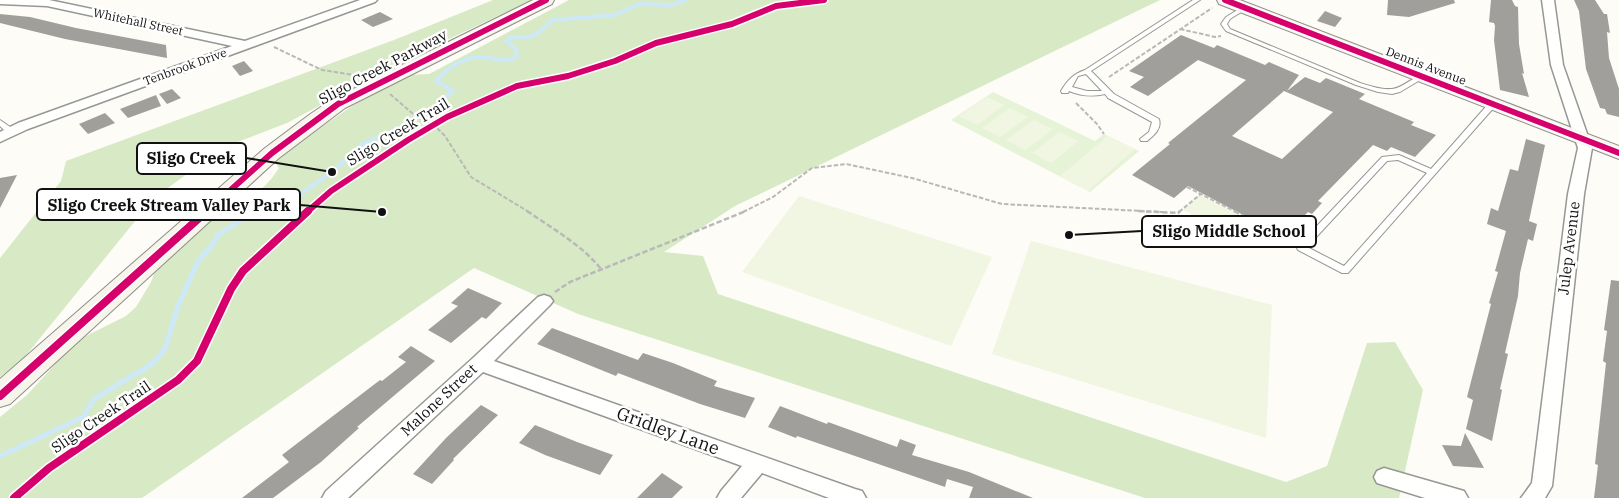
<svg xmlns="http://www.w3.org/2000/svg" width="1619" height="498" font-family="'IBM Plex Serif',serif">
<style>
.green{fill:#e7f3d7}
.forest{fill:#d8eac5}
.pitch{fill:#f0f6e1}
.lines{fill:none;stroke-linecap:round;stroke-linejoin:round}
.stream-far1{stroke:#cde8f7;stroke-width:4}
.stream{stroke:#cde8f7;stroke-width:5}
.building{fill:#a19f9c;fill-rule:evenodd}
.lane-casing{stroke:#979795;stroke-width:2}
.street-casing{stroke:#979795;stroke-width:3}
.secondary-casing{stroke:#8e8d8b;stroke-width:2}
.path-far1{stroke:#b9b9b8;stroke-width:2;stroke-dasharray:4.5 2;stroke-linecap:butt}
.path{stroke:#b9b9b8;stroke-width:2.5;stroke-dasharray:5.5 2.5;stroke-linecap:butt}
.lane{fill:#fffffe;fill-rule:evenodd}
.street{fill:#fffffe;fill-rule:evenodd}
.secondary{fill:#f6f4eb;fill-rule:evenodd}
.cycleway-far1-casing{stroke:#fff;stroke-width:9}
.cycleway-casing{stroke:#fff;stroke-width:11}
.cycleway-far1{stroke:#d6006c;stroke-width:6}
.cycleway{stroke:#d6006c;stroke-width:8}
.labels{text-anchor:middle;stroke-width:5;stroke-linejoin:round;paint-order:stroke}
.far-street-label{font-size:12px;fill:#111;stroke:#fff}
.street-label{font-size:15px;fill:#111;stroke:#fff}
.near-street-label{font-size:18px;fill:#111;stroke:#fff}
.leader{fill:none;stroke:#111;stroke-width:2}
.callout-dot{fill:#111;stroke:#fff;stroke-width:2}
.callout{fill:#fff;stroke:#111;stroke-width:2}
.callout-label{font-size:16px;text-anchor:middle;font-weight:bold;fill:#111}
</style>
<rect width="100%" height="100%" fill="#fdfcf7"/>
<!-- green -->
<path class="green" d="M993,92L1095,141L1104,134L1139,151L1090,192L951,120Z"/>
<!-- forest -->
<g class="forest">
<path d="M493,0H532L413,56L287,123L222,148L153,199L23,359L0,377V258L61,181L66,161L394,40Z"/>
<path d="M569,0H1160L735,206L664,252L703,256L718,294L1286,482L1327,466L1367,343L1395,342L1423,390L1399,498H1145L578,314L474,268L142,498H0V417L28,394L76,341L126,316L136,307L151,282L157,266L223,205L229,207C254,195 263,192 279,168L275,162H271L352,106L407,75L429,74Z"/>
</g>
<!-- pitch -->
<g class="pitch">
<path d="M987,97L1004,105L977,125L959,116Z"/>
<path d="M1010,108L1028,117L1000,137L982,128Z"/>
<path d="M1034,120L1053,129L1025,150L1006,140Z"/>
<path d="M1059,132L1079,141L1051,163L1032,153Z"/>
<path d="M1108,136L1135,149L1088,191L1060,176Z"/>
<path d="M1200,195L1255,223L1238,239L1183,210Z"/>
<path d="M799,196L992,257L951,346L742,272Z"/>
<path d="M1031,241L1272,305L1266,438L992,354Z"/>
</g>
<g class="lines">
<!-- stream-far1 -->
<path class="stream-far1" d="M271,212L276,211L332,172L364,143L397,129L437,105L453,91L436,81C446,69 465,56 482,57C495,58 504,64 517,57L516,49L506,41L511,37H527L537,34L553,20L615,15L639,4L672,5L685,0"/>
<!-- stream -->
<path class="stream" d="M0,456L83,417L94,399L152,364L165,349L178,306L198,261L213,244L218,235L241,220L276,211"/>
</g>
<!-- building -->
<g class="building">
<path d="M1388,0H1454L1455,3L1409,17L1387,15Z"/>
<path d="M1491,0H1512L1515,6L1518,7L1519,44L1524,74L1522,73L1529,97L1500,90L1494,40L1495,26L1494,23L1489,22Z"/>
<path d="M1574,0H1595L1604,14H1607L1610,33L1607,32L1609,58L1619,89V117L1607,114L1605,109L1600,108L1586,69L1579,11Z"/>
<path d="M1325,11L1342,18L1335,27L1317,21Z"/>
<path d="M380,12L393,19L373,27L361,20Z"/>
<path d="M0,14L30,17L76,28L166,45L167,58L65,39L0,23Z"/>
<path d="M1181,35L1214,48L1217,45L1265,65L1269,62L1299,75L1287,91L1305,77L1320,83L1326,78L1365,94L1359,99L1414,122L1411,125L1436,135L1415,157L1391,147L1387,151L1373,145L1318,201L1322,203L1312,214L1308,212L1285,235L1245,216L1188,186L1174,198L1132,175L1170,144L1168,143L1246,80L1198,60L1148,96L1130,87L1144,77L1129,71ZM1284,91L1333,112L1282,159L1232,136Z"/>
<path d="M244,61L253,71L240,76L232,66Z"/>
<path d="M172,89L181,98L167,104L159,94Z"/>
<path d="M156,95L161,106L128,118L120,109Z"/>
<path d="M105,113L115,123L88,134L79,124Z"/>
<path d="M1526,139L1545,145L1529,221L1537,224L1533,241L1528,239L1520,273L1518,296L1505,353L1508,354L1500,389L1502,390L1492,441L1466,429L1473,400L1467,397L1491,304L1489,303L1498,272L1495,271L1506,231L1487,224L1491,208L1498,211L1510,169L1518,171Z"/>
<path d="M17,175L0,208V178Z"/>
<path d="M1611,280L1619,281V498H1594L1598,465L1595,464L1606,363L1603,361L1607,331L1604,330Z"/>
<path d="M468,288L502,303L486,319L482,317L451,343L428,330L458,306L451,303Z"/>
<path d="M552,328L638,360L643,353L673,363L717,381L714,386L755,398L745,418L700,404L618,373L616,376L537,344Z"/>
<path d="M411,346L435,361L357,427L359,428L321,462L273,498H242L289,462L282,455L380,380L382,381L406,362L398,357Z"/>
<path d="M481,405L498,415L453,459L454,460L432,484L413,474L446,438Z"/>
<path d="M780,406L827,424L828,422L897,447L900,439L916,445L912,455L969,472L1033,498H969L973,487L947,479L945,487L797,436L796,438L768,427Z"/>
<path d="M535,425L577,442L613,455L600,475L545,455L519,443Z"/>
<path d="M1465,433L1484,468L1453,466L1442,445L1461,446Z"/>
<path d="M662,473L683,487L672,498H637Z"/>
</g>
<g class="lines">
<!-- lane casing -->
<g class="lane-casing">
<g id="lane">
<path d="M1193,0H1200L1091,71L1114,94L1159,119C1162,129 1154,135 1147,141H1141L1140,139L1149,132L1152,122L1108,98L1105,94C1092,97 1081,96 1069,91L1068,93H1062L1061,91C1067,81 1073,74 1085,70ZM1086,74L1102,91H1087L1072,87L1078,76Z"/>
<path d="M1244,6L1246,7V9L1230,19L1227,24L1230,29L1360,83C1370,86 1381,90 1392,89C1404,88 1413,75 1424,76L1425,77L1400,92L1392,94L1378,92L1356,85L1226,31L1221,24L1226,17Z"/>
<path d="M1490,102H1496L1497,104L1348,273H1342L1298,250L1297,248L1298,246L1382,157L1399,155L1431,169ZM1398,160L1427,173L1344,266L1307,247L1387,161Z"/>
<path d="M0,120L13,129L14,131L13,133H7L0,126Z"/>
</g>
</g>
<!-- street casing -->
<g class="street-casing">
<g id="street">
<path d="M0,0H49L245,41L360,0H377L375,2L28,129L0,142V132L18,123L232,46L47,6L0,4Z"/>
<path d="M1542,0H1554L1563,65L1592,148L1584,194L1552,486L1545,498H1521L1532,483L1568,194L1578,148L1551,65Z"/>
<path d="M544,295L550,297L553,301L550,305L494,361L855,489L862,491L866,498H829L762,473L741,498H717L721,491L742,466L483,372L348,498H322L326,491L473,358L538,297Z"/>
<path d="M1384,468L1457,489L1464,491L1468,498H1425L1377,483L1374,477L1377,471Z"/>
</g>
</g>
<!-- secondary casing -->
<g class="secondary-casing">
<g id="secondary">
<path d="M533,0H554L552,4L345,108L279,158L10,404L0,407V379L265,148L309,115L331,100Z"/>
<path d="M1217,0H1240L1619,146V159L1219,4Z"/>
</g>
</g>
<!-- path-far1 -->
<g class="path-far1">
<path d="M1180,29L1215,37L1221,36"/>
<path d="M274,47L322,70L360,76"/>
<path d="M1109,77L1212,8"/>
<path d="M390,94L412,113L437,128L445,136L471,177L529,212"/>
<path d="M1076,103L1097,124L1104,134"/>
<path d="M1187,187L1236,212"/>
<path d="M743,212L773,197L812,168L846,164L912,178L1002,204L1162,212"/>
<path d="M1179,212L1202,193"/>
</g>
<!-- path -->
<g class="path">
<path d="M527,211C553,229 582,245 601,269"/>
<path d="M1138,211L1178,213L1180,211"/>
<path d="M1234,211L1290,240L1294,237"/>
<path d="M555,292L570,282L746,211"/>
</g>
<!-- lane -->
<use href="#lane" class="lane"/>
<!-- street -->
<use href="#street" class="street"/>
<!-- secondary -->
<use href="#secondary" class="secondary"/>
<!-- cycleway-far1 casing -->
<g class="cycleway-far1-casing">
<g id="cycleway-far1">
<path d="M1225,0L1619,153"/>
<path d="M206,212L272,153L338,104L546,0"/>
<path d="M307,212L331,191L408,140L447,117L517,86L568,76L615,61L656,43L732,24L776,6L824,0"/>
</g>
</g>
<!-- cycleway casing -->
<g class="cycleway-casing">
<g id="cycleway">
<path d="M0,396L207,211"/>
<path d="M14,498L49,468L178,380L197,361L231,289L243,271L308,211"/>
</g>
</g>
<!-- cycleway-far1 -->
<use href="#cycleway-far1" class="cycleway-far1"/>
<!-- cycleway -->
<use href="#cycleway" class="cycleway"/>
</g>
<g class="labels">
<!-- far-street labels -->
<g class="far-street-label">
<text transform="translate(138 22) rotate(12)" y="4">Whitehall Street</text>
<text transform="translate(1426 66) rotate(21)" y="4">Dennis Avenue</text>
<text transform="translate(185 67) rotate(-20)" y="4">Tenbrook Drive</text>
</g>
<!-- street labels -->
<g class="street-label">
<text transform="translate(383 67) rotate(-28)" y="5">Sligo Creek Parkway</text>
<text transform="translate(398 132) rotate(-31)" y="5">Sligo Creek Trail</text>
<text transform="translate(1569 248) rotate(-83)" y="5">Julep Avenue</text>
<text transform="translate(439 400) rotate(-43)" y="5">Malone Street</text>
<text transform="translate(101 417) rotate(-34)" y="5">Sligo Creek Trail</text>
</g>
<!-- near-street labels -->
<g class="near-street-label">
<text transform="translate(668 431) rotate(20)" y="6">Gridley Lane</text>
</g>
</g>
<!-- callouts -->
<path class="leader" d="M332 172L246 158M382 212L300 205M1069 235L1142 231"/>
<g class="callout-dot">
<circle cx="332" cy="172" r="5"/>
<circle cx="382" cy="212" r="5"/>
<circle cx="1069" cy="235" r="5"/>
</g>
<g class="callout">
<rect x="137" y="143" width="109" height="31" rx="5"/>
<rect x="37" y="189" width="263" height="31" rx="5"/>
<rect x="1142" y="216" width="174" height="31" rx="5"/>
</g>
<g class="callout-label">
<text x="191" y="164">Sligo Creek</text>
<text x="169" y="211">Sligo Creek Stream Valley Park</text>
<text x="1229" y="237">Sligo Middle School</text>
</g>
</svg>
